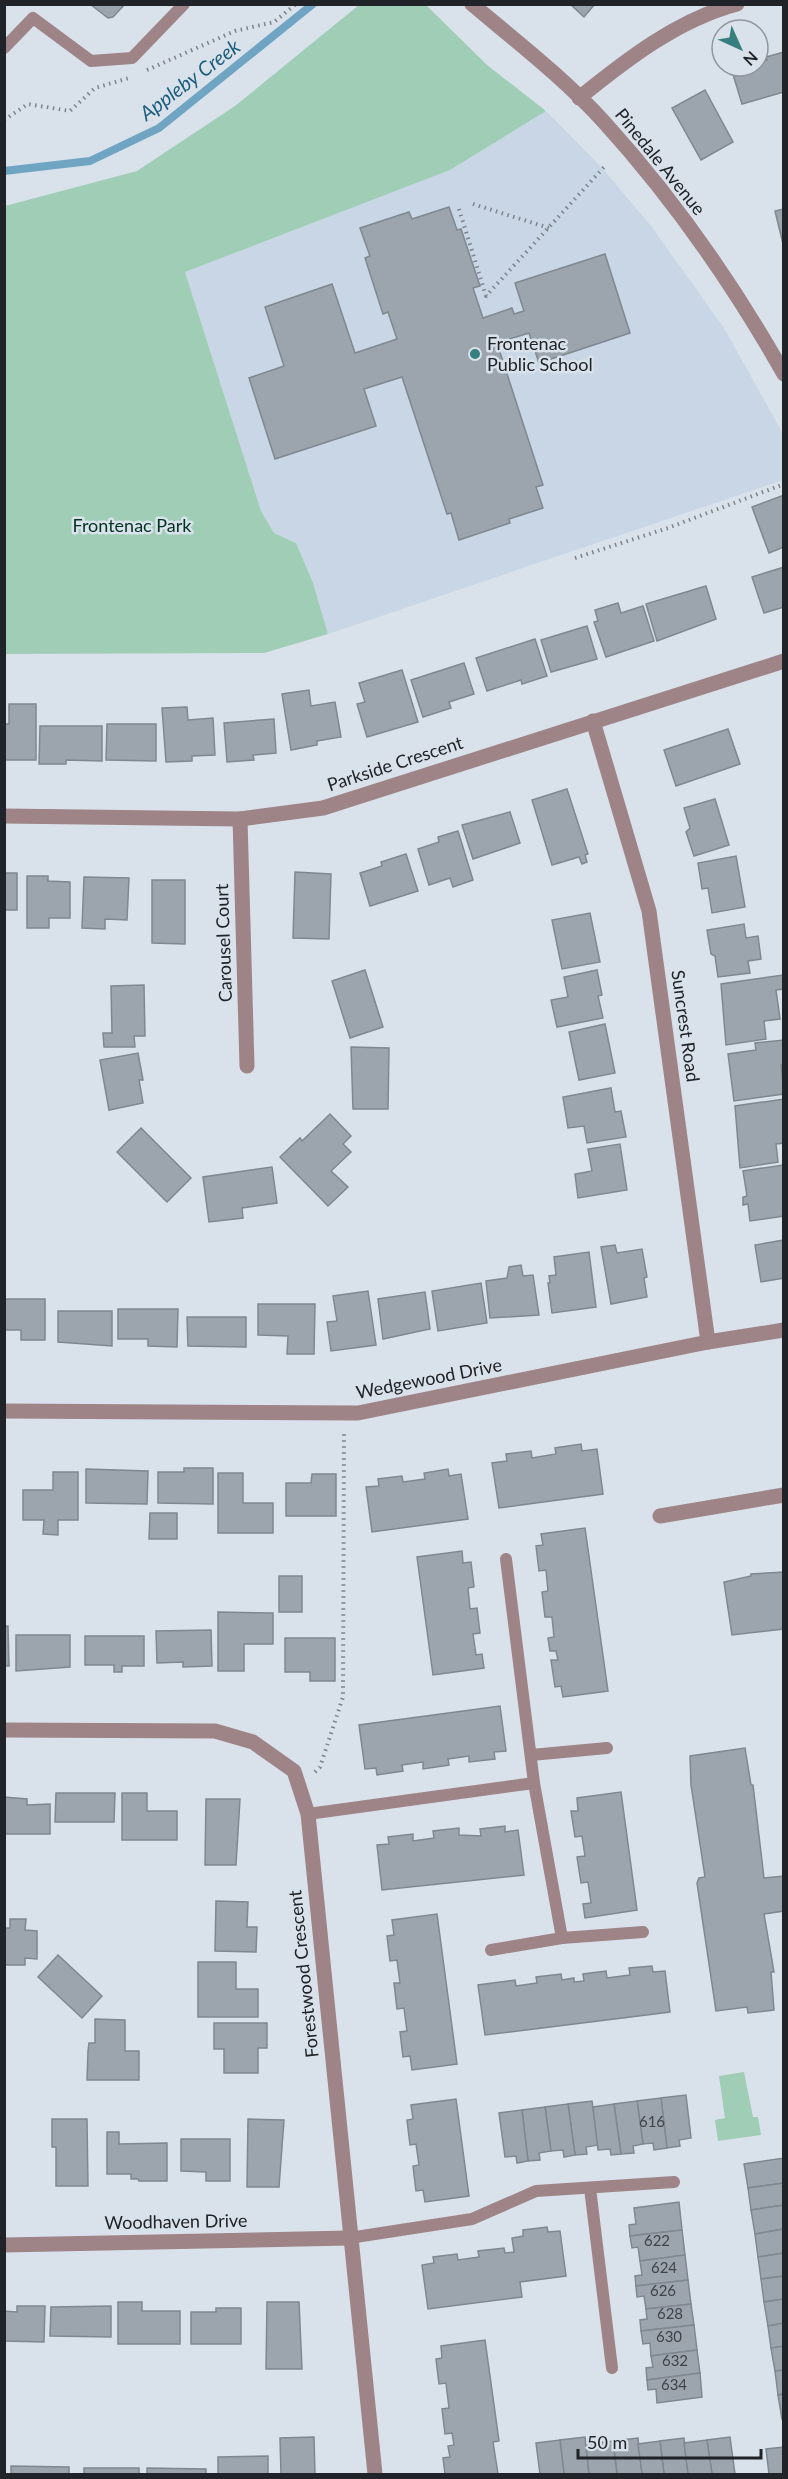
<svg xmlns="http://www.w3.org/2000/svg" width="788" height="2479" font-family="Lato,sans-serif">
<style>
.built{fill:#c8d6e5}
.green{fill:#9fcdb5}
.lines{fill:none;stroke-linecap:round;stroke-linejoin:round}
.stream{stroke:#6fa4c3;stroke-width:8}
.building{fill:#9ca5ae;stroke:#7f8890;stroke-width:1.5}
.path{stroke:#7e848b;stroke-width:4;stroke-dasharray:1.5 4.5;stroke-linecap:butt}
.service{stroke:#9e8487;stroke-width:12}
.minor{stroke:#9e8487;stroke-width:15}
.tertiary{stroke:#9e8487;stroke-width:15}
.poi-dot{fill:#377f7e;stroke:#d9e2eb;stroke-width:2}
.labels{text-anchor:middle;stroke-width:5;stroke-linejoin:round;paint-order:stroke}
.number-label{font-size:15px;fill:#3f4449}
.street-label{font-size:18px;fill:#202327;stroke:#d9e2eb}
.poi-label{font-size:18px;fill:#202327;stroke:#d9e2eb;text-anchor:start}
.park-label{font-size:18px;fill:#023320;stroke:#d9e2eb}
.water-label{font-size:20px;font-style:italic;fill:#1d5c7d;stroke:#d9e2eb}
</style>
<rect width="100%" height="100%" fill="#d9e2eb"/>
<!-- built -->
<path class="built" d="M546,111L603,169L651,226L724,328L783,434V480L328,634L313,583L296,543L274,533L261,511L185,272L450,170Z"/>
<!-- green -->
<g class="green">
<path d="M359,5H426L487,65L546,111L450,170L185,272L261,511L274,533L296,543L313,583L328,634L264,653L5,654V206L137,171L235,106Z"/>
<path d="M744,2072L753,2117H758L761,2135L718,2141L715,2120L725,2118L719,2076Z"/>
</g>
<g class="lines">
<!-- stream -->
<path class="stream" d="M4,171L90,161L159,128L313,4"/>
</g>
<!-- building -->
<g class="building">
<path d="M90,4H125L113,17L108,18Z"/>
<path d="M570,4H595L584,17Z"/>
<path d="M784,52V92L742,104L732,71L758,66V63L767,60L766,57Z"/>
<path d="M705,90L733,142L701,160L672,108Z"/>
<path d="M449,207L457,230L461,229L480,286L473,288L483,318L512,308L514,314L524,311L515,283L605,254L630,333L539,363L529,333L497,343L543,485L536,487L543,508L509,519L510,523L459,540L451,513L447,514L402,377L364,389L376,426L275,459L249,378L284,366L265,307L332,284L355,353L397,339L388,312L383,314L365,258L370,256L360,228L409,212L412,219Z"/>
<path d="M784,209V248L775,211Z"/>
<path d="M784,495V547L769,553L752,507Z"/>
<path d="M784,567V607L764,613L752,577Z"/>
<path d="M706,586L716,619L657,641L646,604Z"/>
<path d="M618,603L621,613L643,606L654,641L606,657L594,622L598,621L595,610Z"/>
<path d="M587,626L597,659L551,672L541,640Z"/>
<path d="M535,639L547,676L522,684L521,680L487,691L476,658Z"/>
<path d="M464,663L474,694L449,702L451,708L423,717L411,680Z"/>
<path d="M402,670L418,722L367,737L357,704L365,702L359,683Z"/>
<path d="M309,690L311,706L335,702L341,737L317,741V745L291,750L282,694Z"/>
<path d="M9,704H36V760H4V724H9Z"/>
<path d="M187,707L188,720L213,718L215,755L192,756V761L166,762L162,708Z"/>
<path d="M274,719L276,753L253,755L254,760L227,762L224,723Z"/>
<path d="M107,724H156V761L106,760Z"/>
<path d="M40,726H102V761L66,760V764H39Z"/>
<path d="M728,729L740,764L676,786L664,750Z"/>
<path d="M567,789L588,854L585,855L587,862L582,864L579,857L552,865L532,800Z"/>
<path d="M715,799L729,845L694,856L686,832L690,828L684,808Z"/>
<path d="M510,812L520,843L473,859L462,825Z"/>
<path d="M458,831L473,880L453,887L450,878L429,885L418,849L439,842L438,837Z"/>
<path d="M406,854L418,891L370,906L360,873L382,866L381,862Z"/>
<path d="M736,856L745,907L712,913L708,888L702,889L698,863Z"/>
<path d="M295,872L331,874L329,939L293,938Z"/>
<rect x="4" y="873" width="13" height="37"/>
<path d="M27,876H48V881L70,882V918H49V928H27Z"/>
<path d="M84,877L129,878L127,920L105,919V929L82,928Z"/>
<path d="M152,880H185V944L152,943Z"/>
<path d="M590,913L600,962L562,969L552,920Z"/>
<path d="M744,924L746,938L758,936L761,959L748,961L750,973L718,977L715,956L711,954L707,930Z"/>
<path d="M365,970L383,1027L350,1038L332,981Z"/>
<path d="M597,970L602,995L598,996L603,1018L557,1027L551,1000L568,997L564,977Z"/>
<path d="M783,975L784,989L776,990L780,1019L764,1021L766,1039L726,1045L721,984Z"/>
<path d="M144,985L145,1036H134L135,1047H104L103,1033H112L111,986Z"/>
<path d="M605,1024L615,1073L579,1080L569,1032Z"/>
<path d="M784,1040V1065H781L784,1094L734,1101L728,1054L756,1050L755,1043Z"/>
<path d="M351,1047L389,1048L388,1109H353Z"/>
<path d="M138,1053L143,1080H139L143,1103L109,1110L100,1060Z"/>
<path d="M611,1088L615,1112L621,1111L626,1137L587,1143L584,1126L568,1128L563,1097Z"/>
<path d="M784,1099V1143L776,1144L778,1162L740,1168L735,1106Z"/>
<path d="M330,1114L351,1136L343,1144L351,1152L331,1171L348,1187L328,1206L280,1157L300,1138L302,1141Z"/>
<path d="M141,1128L191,1178L167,1202L117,1152Z"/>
<path d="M620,1144L627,1190L578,1198L575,1174L592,1171L588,1149Z"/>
<path d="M783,1165L784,1216L750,1221L748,1204L743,1205V1197L747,1196L743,1171Z"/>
<path d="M272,1167L277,1203L242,1208L243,1218L209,1222L203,1177Z"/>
<path d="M784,1240V1278L761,1282L755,1245Z"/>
<path d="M615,1245L617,1253L642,1249L647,1277L644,1278L647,1297L611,1304L601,1247Z"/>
<path d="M589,1252L596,1307L552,1313L548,1283H550L549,1276L556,1275L554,1257Z"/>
<path d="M521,1265L523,1276L533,1275L539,1315L490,1318L486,1281L507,1278L509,1267Z"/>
<path d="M481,1283L487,1323L438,1331L432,1291Z"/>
<path d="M368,1291L376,1345L331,1351L327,1322L337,1321L333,1296Z"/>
<path d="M425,1292L430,1329L383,1339L378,1299Z"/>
<path d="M4,1299H45V1340H21V1330H4Z"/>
<path d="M258,1304H315L314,1354H287L288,1336L258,1335Z"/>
<path d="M118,1309H178L177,1347L148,1346V1339H118Z"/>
<path d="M58,1311H112V1346L58,1342Z"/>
<path d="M187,1317H246V1347L188,1346Z"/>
<path d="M581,1444L582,1451L597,1449L603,1494L499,1508L492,1463L507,1461L506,1454L531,1451L532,1458L556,1454L555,1448Z"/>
<path d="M184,1468H213V1504L158,1503V1472H184Z"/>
<path d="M86,1469L148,1471L147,1504L86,1503Z"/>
<path d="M448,1469L449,1476L461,1474L468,1519L372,1532L366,1487L379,1486L378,1479L402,1476L403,1482L425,1479L424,1473Z"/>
<path d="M53,1472H78V1520H58V1535L43,1534L44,1520H23V1490H53Z"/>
<path d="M218,1473H243V1503H273V1533H218Z"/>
<path d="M312,1474H336V1516H286V1483H311Z"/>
<path d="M150,1513H177V1539H149Z"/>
<path d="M585,1528L608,1691L563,1697L561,1686L555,1687L551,1660H558L556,1651H550L548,1638L554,1637L552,1617H545L542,1592L548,1591L546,1570L539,1571L536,1546L543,1545L541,1534Z"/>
<path d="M462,1551L463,1563L471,1562L474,1587L468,1588L470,1609L477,1608L480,1633L473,1634L476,1655L482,1654L484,1668L433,1675L417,1557Z"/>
<path d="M784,1572V1629L732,1635L724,1582L751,1576V1574Z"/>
<rect x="279" y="1576" width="23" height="36"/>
<path d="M218,1612L273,1613V1644H244V1671H218Z"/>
<path d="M4,1626H8L9,1666H4Z"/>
<path d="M211,1630L212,1666L183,1667V1662L157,1663L156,1631Z"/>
<path d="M16,1635H70V1667L16,1671Z"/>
<path d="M85,1636H144V1666H122V1672H114V1665H85Z"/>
<path d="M285,1638H335V1681H310V1672H285Z"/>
<path d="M500,1706L506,1751L494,1752L495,1759L469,1762V1756L448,1759L449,1765L423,1769V1762L402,1765L403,1771L377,1775L376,1768L365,1769L359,1725Z"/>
<path d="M745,1748L751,1785H753L764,1878L784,1876V1911L764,1914L774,1972H771L774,2010L748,2013L747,2007L716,2011L697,1883L699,1878L705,1877L691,1785L690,1756Z"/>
<path d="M621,1792L637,1910L585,1918L583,1904L591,1903L588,1882L581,1883L577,1857L585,1856L582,1836L575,1837L571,1811H578L577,1798Z"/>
<path d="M56,1793H115L114,1822H55Z"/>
<path d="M122,1793H147V1811H177V1840H122Z"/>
<path d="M4,1797L27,1799V1805L50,1804V1834H4Z"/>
<path d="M206,1799H240L236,1865H205Z"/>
<path d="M505,1826V1832L518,1830L524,1875L382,1890L377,1845L389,1844L388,1837L413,1834V1841L434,1838L433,1831L459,1828V1835L481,1836L480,1829Z"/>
<path d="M216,1901L248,1902L247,1927H257L256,1952L215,1951Z"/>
<path d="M437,1914L457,2064L412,2070L410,2056L403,2057L400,2032L407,2031L404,2008L397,2009L394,1983H400L397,1960L390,1961L387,1936L394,1935L392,1920Z"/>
<path d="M10,1919H26L25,1930L37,1931V1959L25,1958V1965H4V1928H10Z"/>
<path d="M58,1955L102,1996L82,2018L38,1977Z"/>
<path d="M198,1962H236V1989H258V2017H198Z"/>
<path d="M652,1966L653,1972L665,1971L670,2012L485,2035L478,1985L515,1980L516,1986L537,1983L536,1977L561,1974L562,1980L574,1978V1982L584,1981L583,1974L606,1971L607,1978L630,1975L629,1968Z"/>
<path d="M95,2019L125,2020V2051H139V2080H87L88,2051L89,2043H95Z"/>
<path d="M214,2023H267V2048H258V2073H224V2049H214Z"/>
<path d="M686,2095L691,2138L679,2140L680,2146L667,2148L661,2098Z"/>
<path d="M661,2098L667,2148L654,2150L653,2143L643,2144L637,2101Z"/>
<path d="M456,2099L469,2196L425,2202L423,2190L416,2191L413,2166L419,2165L416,2144L410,2145L407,2120L413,2119L411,2105Z"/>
<path d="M592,2101L598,2145L586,2147L587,2154L575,2155L568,2104Z"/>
<path d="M637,2101L643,2144L633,2146L634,2153L621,2154L614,2104Z"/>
<path d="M568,2104L575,2155L564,2157L563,2150L551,2151L545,2107Z"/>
<path d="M614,2104L621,2154L611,2155L610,2149L598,2150L593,2107Z"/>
<path d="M545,2107L551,2151L539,2153L540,2160L528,2161L522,2110Z"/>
<path d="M522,2110L528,2161L517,2163L516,2156L505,2157L499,2113Z"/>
<path d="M52,2119H87L88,2186H56V2147H52Z"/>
<path d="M248,2119L284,2120L279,2187H247Z"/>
<path d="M107,2132H119V2144L167,2143V2181H139L138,2179H131V2174H107Z"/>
<path d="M181,2139H230V2181H206V2172L181,2171Z"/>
<path d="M784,2158V2183L748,2188L744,2164Z"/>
<path d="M784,2183V2205L751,2210L748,2188Z"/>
<path d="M679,2202L682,2230L630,2236L629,2225L636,2224L634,2208Z"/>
<path d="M784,2205V2229L755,2234L751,2210Z"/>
<path d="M547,2227L548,2232L560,2231L566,2276L520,2282L522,2297L428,2309L422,2265L434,2263L433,2257L457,2254L458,2260L479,2257L478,2251L504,2248L505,2253L514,2252L512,2238L523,2236V2230Z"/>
<path d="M784,2229V2253L758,2257L755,2234Z"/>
<path d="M682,2230L685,2255L640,2261L638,2247L632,2248L630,2236Z"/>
<path d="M784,2253V2276L761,2279L758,2257Z"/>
<path d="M685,2255L688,2280L636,2286L635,2276L642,2275L640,2261Z"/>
<path d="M784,2276V2299L764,2302L761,2279Z"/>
<path d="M688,2280L691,2304L646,2309L644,2296L637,2297L636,2286Z"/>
<path d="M784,2299V2323L768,2326L764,2302Z"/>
<path d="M118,2302H142V2311H180V2344H118Z"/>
<path d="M267,2302H299L302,2369H266Z"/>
<path d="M691,2304L694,2325L641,2331L640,2320L647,2319L646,2309Z"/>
<path d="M17,2306H45L44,2342L4,2341V2311L17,2312Z"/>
<path d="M111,2306V2337L50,2336L51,2307Z"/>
<path d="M216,2308H241V2344H191V2312H216Z"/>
<path d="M784,2323V2346L771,2348L768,2326Z"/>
<path d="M694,2325L697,2350L651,2356L650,2343L643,2344L641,2331Z"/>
<path d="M485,2340L499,2441L493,2442L498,2474H445L443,2458L450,2457L448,2446L454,2445L452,2433L445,2434L442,2409L449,2408L446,2383L439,2384L436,2359L442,2358L441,2346Z"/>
<path d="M784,2346V2370L775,2371L771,2348Z"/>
<path d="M697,2350L700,2373L647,2380L646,2368L653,2367L651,2356Z"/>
<path d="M784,2370V2394L778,2395L775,2371Z"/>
<path d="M700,2373L702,2397L657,2403L656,2389L648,2390L647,2380Z"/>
<path d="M784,2394V2419H782L778,2395Z"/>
<path d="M314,2437L315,2474H281L280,2438Z"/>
<path d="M585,2437L589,2474H564L560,2440Z"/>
<path d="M730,2437L735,2474H712L707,2440Z"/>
<path d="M638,2438L642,2474H617L613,2441Z"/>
<path d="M684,2438L688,2474H664L660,2441Z"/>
<path d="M560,2440L564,2474H540L536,2443Z"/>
<path d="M707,2440L712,2474H688L684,2443Z"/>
<path d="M613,2441L617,2474H589L586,2444Z"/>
<path d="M660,2441L664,2474H642L638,2444Z"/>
<path d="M784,2447V2474H769L766,2449Z"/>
<path d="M268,2456V2474H218V2457Z"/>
<path d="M11,2466L69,2467V2474H11Z"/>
<rect x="84" y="2468" width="55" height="6"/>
<path d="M147,2468L206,2469V2474H147Z"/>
</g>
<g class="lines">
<!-- path -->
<g class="path">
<path d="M147,70L235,31L274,22L296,4"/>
<path d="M4,120L28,104L70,111L95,88L129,78"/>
<path d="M473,204L549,228"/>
<path d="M459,209L486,296L605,166"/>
<path d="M575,558L668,528L784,484"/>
<path d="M315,1772L320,1767L343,1697L344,1432"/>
</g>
<!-- service -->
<g class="service">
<path d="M4,48L33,18L91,61L132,58L184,4"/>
<path d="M506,1559L534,1783L562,1938"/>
<path d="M531,1755L607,1748"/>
<path d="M308,1814L534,1783"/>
<path d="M491,1950L562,1938L643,1932"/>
<path d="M590,2188L612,2368"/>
<path d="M349,2238L472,2219L536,2191L674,2182"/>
</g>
<!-- minor -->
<g class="minor">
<path d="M579,98C626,60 677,20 737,4"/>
<path d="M593,721L649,911L708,1342"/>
<path d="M4,816L240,819L323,808L784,661"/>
<path d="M240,819L247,1066"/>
<path d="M4,1411L358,1413L708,1342L784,1330"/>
<path d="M660,1516L784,1495"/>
<path d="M4,1730L215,1731L253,1742L294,1771L308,1814L375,2474"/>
<path d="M4,2245L349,2238"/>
</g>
<!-- tertiary -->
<path class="tertiary" d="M472,4C517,42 565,79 604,122C673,198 733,284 784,374"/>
</g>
<!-- markers -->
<circle class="poi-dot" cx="475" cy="354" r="6"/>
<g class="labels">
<!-- number labels -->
<g class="number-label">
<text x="652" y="2127">616</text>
<text x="657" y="2246">622</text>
<text x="664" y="2273">624</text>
<text x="663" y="2296">626</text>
<text x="670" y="2319">628</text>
<text x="669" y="2342">630</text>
<text x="675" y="2366">632</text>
<text x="674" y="2390">634</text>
</g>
<!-- street labels -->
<g class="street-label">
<text transform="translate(660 162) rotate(51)" y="6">Pinedale Avenue</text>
<text transform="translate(395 764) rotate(-18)" y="6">Parkside Crescent</text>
<text transform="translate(224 943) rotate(-92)" y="6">Carousel Court</text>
<text transform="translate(685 1026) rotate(82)" y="6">Suncrest Road</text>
<text transform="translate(429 1379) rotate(-11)" y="6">Wedgewood Drive</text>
<text transform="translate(304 1974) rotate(-96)" y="6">Forestwood Crescent</text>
<text transform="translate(176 2222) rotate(-1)" y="6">Woodhaven Drive</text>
</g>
<!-- poi labels -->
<g class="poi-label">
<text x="487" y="350">Frontenac<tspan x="487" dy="21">Public School</tspan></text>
</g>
<!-- park labels -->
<g class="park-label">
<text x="132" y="532">Frontenac Park</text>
</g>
<!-- water labels -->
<g class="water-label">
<text transform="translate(190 80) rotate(-37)" y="7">Appleby Creek</text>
</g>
</g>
<!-- border -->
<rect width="788" height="2479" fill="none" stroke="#202327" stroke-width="12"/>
<!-- north arrow -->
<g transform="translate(740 48) rotate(135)"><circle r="28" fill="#d9e2eb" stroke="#8f969d" stroke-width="1.5"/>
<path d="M0-4.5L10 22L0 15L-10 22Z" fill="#377f7e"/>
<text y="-9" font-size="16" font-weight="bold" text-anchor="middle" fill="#202327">N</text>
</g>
<!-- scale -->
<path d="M578 2449v9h183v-9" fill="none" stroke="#202327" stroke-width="3"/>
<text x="587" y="2449" font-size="18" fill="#202327" stroke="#d9e2eb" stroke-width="4.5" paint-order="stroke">50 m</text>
</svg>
